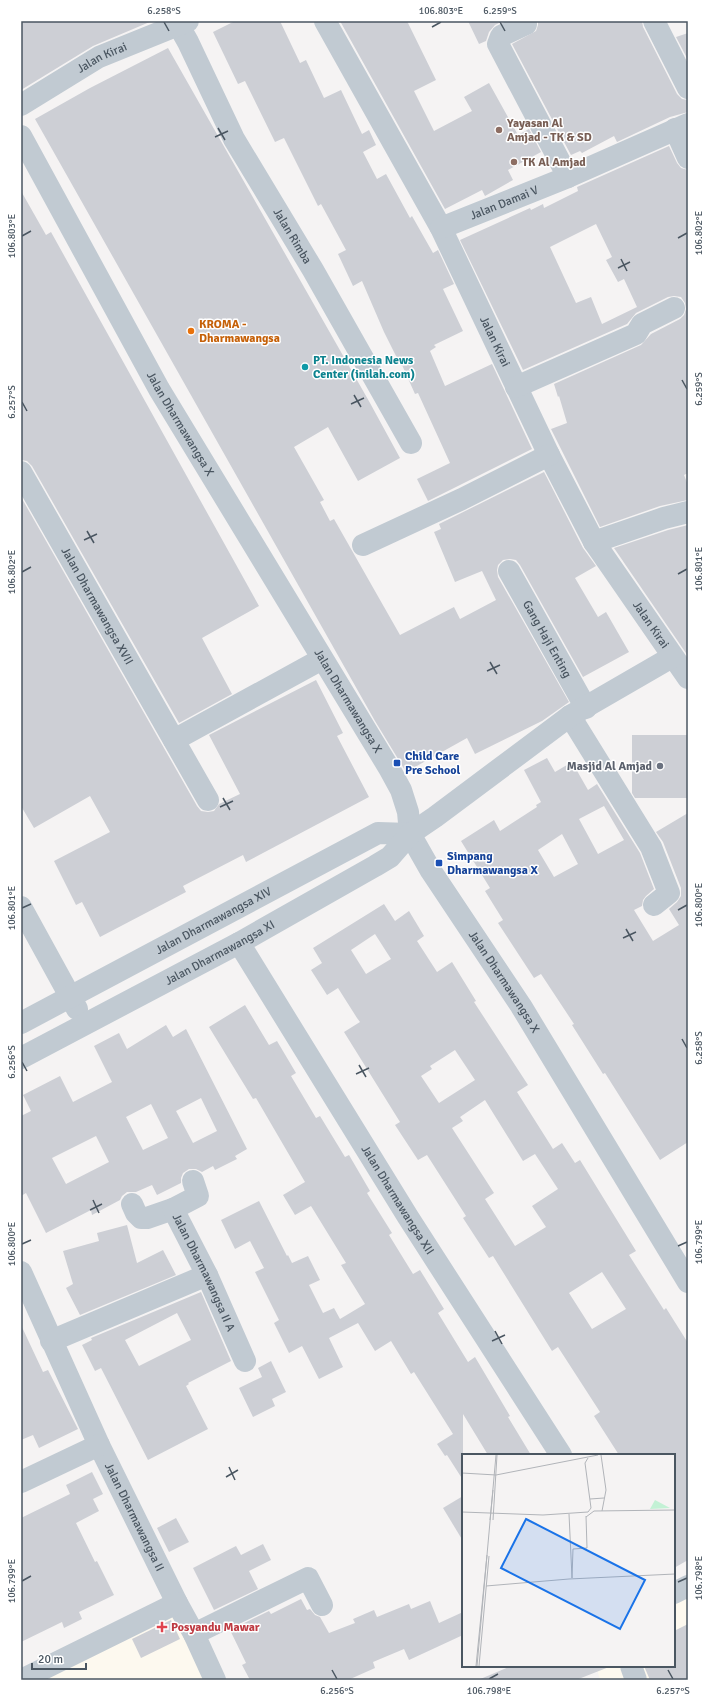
<svg xmlns="http://www.w3.org/2000/svg" width="709" height="1701" font-family="Signika,sans-serif">
<style>
.commercial{fill:#fdf9ef}
.building{fill:#cdcfd5;fill-rule:evenodd}
.lines{fill:none;stroke-linecap:round;stroke-linejoin:round}
.minor{stroke:#c1cad2;stroke-width:22}
.ticks{fill:none;stroke:#4a5661;stroke-width:1.5}
.education-dot{fill:#8d6e63;stroke:#fff;stroke-width:1.5}
.food-dot{fill:#e8710a;stroke:#fff;stroke-width:1.5}
.culture-dot{fill:#0f9aa8;stroke:#fff;stroke-width:1.5}
.transit-dot{fill:#1a4fb4;stroke:#fff;stroke-width:1.5}
.worship-dot{fill:#6b7280;stroke:#fff;stroke-width:1.5}
.health-dot{fill:#e0444e;stroke:#fff;stroke-width:1.5}
.labels{text-anchor:middle;stroke-width:3;stroke-linejoin:round;paint-order:stroke}
.street-label{font-size:12px;fill:#4a5661;stroke:#fff}
.education-label{font-size:12px;font-weight:bold;fill:#785e54;stroke:#fff;text-anchor:start}
.food-label{font-size:12px;font-weight:bold;fill:#c56008;stroke:#fff;text-anchor:start}
.culture-label{font-size:12px;font-weight:bold;fill:#0d838f;stroke:#fff;text-anchor:start}
.transit-label{font-size:12px;font-weight:bold;fill:#164399;stroke:#fff;text-anchor:start}
.worship-label{font-size:12px;font-weight:bold;fill:#5b616d;stroke:#fff;text-anchor:end}
.health-label{font-size:12px;font-weight:bold;fill:#be3a42;stroke:#fff;text-anchor:start}
.inset-road{fill:none;stroke:#b1b4b9;stroke-width:1}
.view{fill:#1a73e8;fill-opacity:0.15;stroke:#1a73e8;stroke-width:2}
.inset-edge{fill:none;stroke:#4a5661;stroke-width:2}
.neatline{fill:none;stroke:#4a5661;stroke-width:1.5}
.ticks-label{font-size:10px;text-anchor:middle;fill:#4a5661}
</style>
<rect width="100%" height="100%" fill="#f5f3f3"/>
<!-- commercial -->
<g class="commercial">
<path d="M688,1593V1680H600L596,1666H674V1599Z"/>
<path d="M168,1607L205,1680H22Z"/>
</g>
<!-- building -->
<g class="building">
<path d="M21,21H152L93,46L21,90Z"/>
<path d="M235,21H280L300,63L306,60L324,98L341,90L362,134L369,130L376,145L363,152L377,179L386,174L410,218L412,216L433,253L438,250L454,284L443,289L463,331L434,345L436,347L430,351L445,386L492,364L532,449L428,501L417,479L450,463L418,393L415,394L402,365L401,366L384,332L362,281L353,286L338,254L346,250L321,204L318,206L284,138L275,142L245,81L238,84L213,32Z"/>
<path d="M340,21H407L436,80L414,91L434,131L472,111L464,97L489,83L518,135L529,129L541,152L508,170L513,180L485,196L482,190L445,209Z"/>
<path d="M468,21H503L495,25L489,32L486,41L479,44Z"/>
<path d="M538,21H642L643,27L677,94L682,99L688,100V112L670,117L617,142L614,136L582,153L580,151L571,155L512,44L536,31L538,25Z"/>
<path d="M688,33V60L676,37Z"/>
<path d="M168,48L370,403L400,458L358,481L328,427L294,447L324,500L320,502L330,521L334,519L400,635L454,607L460,619L496,600L482,571L455,582L434,532L441,529L439,524L544,472L583,548L596,566L575,578L598,617L606,612L629,652L583,677L520,565L516,560L510,559L503,560L498,565L497,570L498,577L569,702L542,721L475,754L467,738L406,772L375,721L35,119L90,88Z"/>
<path d="M669,146L677,163L681,168L688,170V473L684,475L688,485V500L660,506L600,527L551,429L567,423L559,396L558,397L554,384L641,345L651,334L680,319L684,315L686,309L685,303L681,297L674,296L668,297L636,313L627,324L523,370L460,240L530,208L531,210L543,204L544,208L578,191L577,187ZM596,224L612,257L606,260L618,282L624,279L637,307L602,324L591,297L576,303L550,247Z"/>
<path d="M21,191L46,235L51,232L259,606L202,638L232,694L179,723L32,466L27,461L21,460Z"/>
<path d="M21,497L197,806L201,811L208,812L214,811L219,804L240,794L209,735L316,680L343,733L337,736L369,797L246,862L243,855L183,886L186,892L100,937L82,902L76,905L54,861L110,832L90,796L34,828L21,806Z"/>
<path d="M688,525V656L614,548L668,530Z"/>
<path d="M632,735H688V798H635L632,793Z"/>
<path d="M547,758L555,772L572,762L588,790L597,784L640,853L654,889L646,896L643,900L642,906L634,910L653,941L679,925L669,909L677,902L681,896V888L663,842L656,832L688,813V1142L660,1160L605,1073L603,1074L572,1025L574,1024L541,974L534,978L498,923L503,920L485,891L490,888L461,841L494,820L500,831L537,807L536,805L541,802L524,770ZM604,806L624,840L598,854L579,819ZM562,834L578,864L554,877L538,850Z"/>
<path d="M384,904L395,921L409,911L424,936L417,941L437,972L452,962L476,1001L474,1002L528,1085L517,1092L553,1149L562,1143L575,1163L580,1160L636,1251L629,1255L664,1310L666,1308L688,1343V1560L674,1568V1455H619L594,1416L600,1412L558,1347L552,1351L493,1256L489,1258L463,1218L466,1216L427,1155L418,1160L395,1125L400,1122L344,1032L360,1022L357,1018L338,988L327,995L311,970L322,963L313,948ZM375,934L391,959L366,974L351,950ZM455,1050L475,1080L439,1103L421,1076L432,1069L430,1066ZM485,1100L523,1161L535,1154L558,1189L532,1206L546,1227L515,1246L485,1199L494,1193L452,1128L463,1121L460,1117ZM602,1272L626,1309L592,1329L569,1293Z"/>
<path d="M245,1005L269,1045L277,1041L296,1073L291,1076L316,1118L320,1116L345,1157L349,1155L370,1191L367,1193L392,1233L389,1235L413,1274L420,1270L444,1309L438,1313L468,1362L475,1357L510,1416L508,1417L531,1455H488L463,1414V1480L447,1455L445,1456L437,1444L453,1434L414,1372L411,1374L391,1341L375,1351L358,1323L329,1338L343,1367L319,1379L302,1346L289,1353L274,1323L279,1320L255,1272L264,1268L250,1241L235,1249L221,1220L259,1201L287,1256L288,1255L292,1263L308,1256L320,1280L309,1285L323,1313L334,1308L340,1319L365,1304L341,1265L346,1263L311,1206L295,1215L283,1195L305,1182L256,1098L253,1099L209,1027Z"/>
<path d="M166,1025L173,1037L186,1029L247,1149L235,1156L237,1159L215,1170L213,1166L202,1172L196,1169H189L183,1173L181,1178V1183L157,1195L152,1185L136,1192H127L122,1196L120,1200L92,1215L91,1210L46,1233L26,1193L21,1196V1116L31,1111L23,1095L60,1076L73,1102L112,1082L94,1046L119,1033L127,1049ZM201,1098L217,1131L193,1143L176,1111ZM151,1104L168,1138L143,1150L126,1117ZM96,1136L109,1162L66,1184L52,1158Z"/>
<path d="M127,1225L137,1263L163,1250L176,1275L80,1315L66,1288L73,1284L63,1251L99,1241L97,1233Z"/>
<path d="M201,1292L231,1361L188,1383L189,1384L186,1386L208,1429L148,1460L101,1368L95,1371L82,1345L92,1340L91,1338ZM177,1313L191,1340L139,1366L125,1340Z"/>
<path d="M21,1325L43,1372L48,1370L78,1429L39,1448L33,1435L21,1440Z"/>
<path d="M271,1361L286,1392L272,1399L275,1406L253,1417L239,1388L262,1377L258,1368Z"/>
<path d="M92,1472L103,1494L93,1499L99,1511L76,1523L95,1562L97,1561L114,1595L79,1612L82,1619L64,1628L62,1622L21,1642V1518L70,1494L66,1485Z"/>
<path d="M463,1496V1541L443,1508Z"/>
<path d="M176,1518L189,1542L169,1552L157,1528Z"/>
<path d="M263,1544L271,1560L249,1571L258,1589L214,1610L193,1568L236,1546L241,1555Z"/>
<path d="M301,1599L307,1610L310,1609L315,1615L320,1617L329,1633L355,1623L353,1619L374,1610L377,1617L409,1604L411,1609L430,1601L439,1623L463,1612V1635L409,1660L404,1649L373,1662L375,1668L348,1680H250L242,1665L246,1663L230,1630L269,1611L271,1614Z"/>
<path d="M171,1620L180,1639L141,1658L132,1639Z"/>
<path d="M688,1624V1680H650L644,1666H674V1631Z"/>
<path d="M511,1666H609V1667L576,1680H478Z"/>
</g>
<g class="lines">
<!-- minor -->
<g class="minor">
<path id="s1" d="M325,21L441,228L549,455L594,542L688,678"/>
<path d="M654,21L688,88"/>
<path d="M526,24L501,36L498,44L568,177"/>
<path id="s2" d="M179,26L188,42L234,139L313,270L411,443"/>
<path id="s3" d="M21,105L99,57L188,21"/>
<path d="M675,129L688,158"/>
<path id="s4" d="M21,136L159,389L389,768L401,790L408,812L410,834L431,871L521,1006L688,1282"/>
<path id="s5" d="M441,228L568,177L688,124"/>
<path d="M516,387L636,334L642,324L674,308"/>
<path id="s6" d="M21,472L208,800"/>
<path d="M594,542L664,518L688,512"/>
<path d="M363,545L462,499L549,455"/>
<path id="s7" d="M509,571L586,708"/>
<path d="M570,716L651,847L669,893L654,905"/>
<path d="M174,740L322,659"/>
<path d="M21,907L77,1009"/>
<path id="s8" d="M239,943L408,1217L561,1455"/>
<path id="s9" d="M21,1023L378,833L410,834"/>
<path id="s10" d="M21,1058L239,943L375,866L390,857L410,834L435,817L570,716L672,657"/>
<path id="s11" d="M132,1204L136,1213L141,1218H147L173,1209L207,1275L245,1361"/>
<path d="M173,1209L198,1196L193,1181"/>
<path id="s12" d="M21,1272L99,1445L177,1603L194,1634L215,1680"/>
<path d="M51,1341L207,1275"/>
<path d="M21,1482L99,1445"/>
<path d="M674,1593L688,1586"/>
<path d="M194,1634L308,1578L322,1605"/>
<path d="M631,1666L636,1680"/>
<path d="M21,1680L177,1603"/>
</g>
</g>
<!-- ticks -->
<path class="ticks" d="M164,22L169,31M500,22L505,31M432,27L441,22M218,128L225,140M215,137L228,131M22,236L31,231M678,238L687,233M621,259L627,271M618,268L630,262M682,380L687,389M354,395L361,407M22,402L27,411M351,404L364,398M87,531L94,543M84,540L97,534M22,572L31,567M678,574L687,569M490,662L497,674M487,671L500,665M223,798L230,810M220,807L233,801M22,908L31,904M678,910L687,905M626,929L633,941M623,938L636,932M682,1039L687,1048M22,1062L27,1071M359,1065L366,1077M356,1074L369,1068M93,1200L99,1213M90,1210L102,1204M22,1244L31,1240M678,1246L687,1242M495,1331L502,1344M492,1341L505,1335M229,1467L235,1480M226,1477L238,1470M22,1581L31,1576M678,1582L687,1578M332,1670L337,1679M668,1670L673,1679M489,1679L498,1674"/>
<!-- markers -->
<g class="education-dot">
<circle cx="499" cy="130" r="4"/>
<circle cx="514" cy="162" r="4"/>
</g>
<circle class="food-dot" cx="191" cy="331" r="4"/>
<circle class="culture-dot" cx="305" cy="367" r="4"/>
<g class="transit-dot">
<rect x="393" y="759" width="8" height="8" rx="2"/>
<rect x="435" y="859" width="8" height="8" rx="2"/>
</g>
<circle class="worship-dot" cx="660" cy="766" r="4"/>
<path class="health-dot" d="M160 1621h4v4h4v4h-4v4h-4v-4h-4v-4h4z"/>
<g class="labels">
<!-- street labels -->
<g class="street-label">
<text dy="4" stroke="none"><textPath href="#s3" startOffset="94">Jalan Kirai</textPath></text>
<text dy="4" stroke="none"><textPath href="#s5" startOffset="68">Jalan Damai V</textPath></text>
<text dy="4" stroke="none"><textPath href="#s2" startOffset="239">Jalan Rimba</textPath></text>
<text dy="4" stroke="none"><textPath href="#s1" startOffset="363">Jalan Kirai</textPath></text>
<text dy="4" stroke="none"><textPath href="#s4" startOffset="329">Jalan Dharmawangsa X</textPath></text>
<text dy="4" stroke="none"><textPath href="#s6" startOffset="154">Jalan Dharmawangsa XVII</textPath></text>
<text dy="4" stroke="none"><textPath href="#s1" startOffset="687">Jalan Kirai</textPath></text>
<text dy="4" stroke="none"><textPath href="#s7" startOffset="78">Gang Haji Enting</textPath></text>
<text dy="4" stroke="none"><textPath href="#s4" startOffset="653">Jalan Dharmawangsa X</textPath></text>
<text dy="4" stroke="none"><textPath href="#s9" startOffset="218">Jalan Dharmawangsa XIV</textPath></text>
<text dy="4" stroke="none"><textPath href="#s10" startOffset="225">Jalan Dharmawangsa XI</textPath></text>
<text dy="4" stroke="none"><textPath href="#s4" startOffset="977">Jalan Dharmawangsa X</textPath></text>
<text dy="4" stroke="none"><textPath href="#s8" startOffset="302">Jalan Dharmawangsa XII</textPath></text>
<text dy="4" stroke="none"><textPath href="#s11" startOffset="121">Jalan Dharmawangsa II A</textPath></text>
<text dy="4" stroke="none"><textPath href="#s12" startOffset="270">Jalan Dharmawangsa II</textPath></text>
</g>
<!-- education labels -->
<g class="education-label">
<text x="507" y="127">Yayasan Al<tspan x="507" dy="14">Amjad - TK &amp; SD</tspan></text>
<text x="522" y="166">TK Al Amjad</text>
</g>
<!-- food labels -->
<g class="food-label">
<text x="199" y="328">KROMA -<tspan x="199" dy="14">Dharmawangsa</tspan></text>
</g>
<!-- culture labels -->
<g class="culture-label">
<text x="313" y="364">PT. Indonesia News<tspan x="313" dy="14">Center (inilah.com)</tspan></text>
</g>
<!-- transit labels -->
<g class="transit-label">
<text x="405" y="760">Child Care<tspan x="405" dy="14">Pre School</tspan></text>
<text x="447" y="860">Simpang<tspan x="447" dy="14">Dharmawangsa X</tspan></text>
</g>
<!-- worship labels -->
<g class="worship-label">
<text x="652" y="770">Masjid Al Amjad</text>
</g>
<!-- health labels -->
<g class="health-label">
<text x="171" y="1631">Posyandu Mawar</text>
</g>
</g>
<!-- overview -->
<g transform="translate(462 1454)">
<rect width="213" height="213" fill="#f5f3f3"/>
<path d="M193,46L208,54L188,55Z" fill="#c3f1d5"/>
<path class="inset-road" d="M139,1L144,36L140,57M126,4L123,9L129,54M0,19L34,21L136,1M128,45L142,44M0,58L81,61L126,58L129,54M107,60L110,124M124,63L132,57L213,56M28,66L31,36M31,66L35,1M110,124L111,95L125,94L124,62M24,132L107,125L213,120M14,212L25,101M15,212L34,1M17,212L27,102"/>
<path class="view" d="M64,65L183,126L158,175L39,114Z"/>
<rect width="213" height="213" class="inset-edge"/>
</g>
<!-- border -->
<rect width="709" height="1701" fill="none" stroke="#ffffff" stroke-width="44"/>
<!-- scale -->
<path d="M32 1663v6h54v-6" fill="none" stroke="#4a5661" stroke-width="2"/>
<text x="38" y="1663" font-size="12" fill="#4a5661" stroke="#ffffff" stroke-width="3" paint-order="stroke">20 m</text>
<rect x="22" y="22" width="665" height="1657" class="neatline"/>
<g class="ticks-label">
<text x="164" y="14">6.258°S</text>
<text x="441" y="14">106.803°E</text>
<text x="500" y="14">6.259°S</text>
<text transform="translate(698 233) rotate(-90)" y="4">106.802°E</text>
<text transform="translate(11 236) rotate(-90)" y="4">106.803°E</text>
<text transform="translate(698 389) rotate(-90)" y="4">6.259°S</text>
<text transform="translate(11 402) rotate(-90)" y="4">6.257°S</text>
<text transform="translate(698 569) rotate(-90)" y="4">106.801°E</text>
<text transform="translate(11 572) rotate(-90)" y="4">106.802°E</text>
<text transform="translate(698 905) rotate(-90)" y="4">106.800°E</text>
<text transform="translate(11 908) rotate(-90)" y="4">106.801°E</text>
<text transform="translate(698 1048) rotate(-90)" y="4">6.258°S</text>
<text transform="translate(11 1062) rotate(-90)" y="4">6.256°S</text>
<text transform="translate(698 1242) rotate(-90)" y="4">106.799°E</text>
<text transform="translate(11 1244) rotate(-90)" y="4">106.800°E</text>
<text transform="translate(698 1578) rotate(-90)" y="4">106.798°E</text>
<text transform="translate(11 1581) rotate(-90)" y="4">106.799°E</text>
<text x="337" y="1694">6.256°S</text>
<text x="489" y="1694">106.798°E</text>
<text x="673" y="1694">6.257°S</text>
</g>
</svg>
